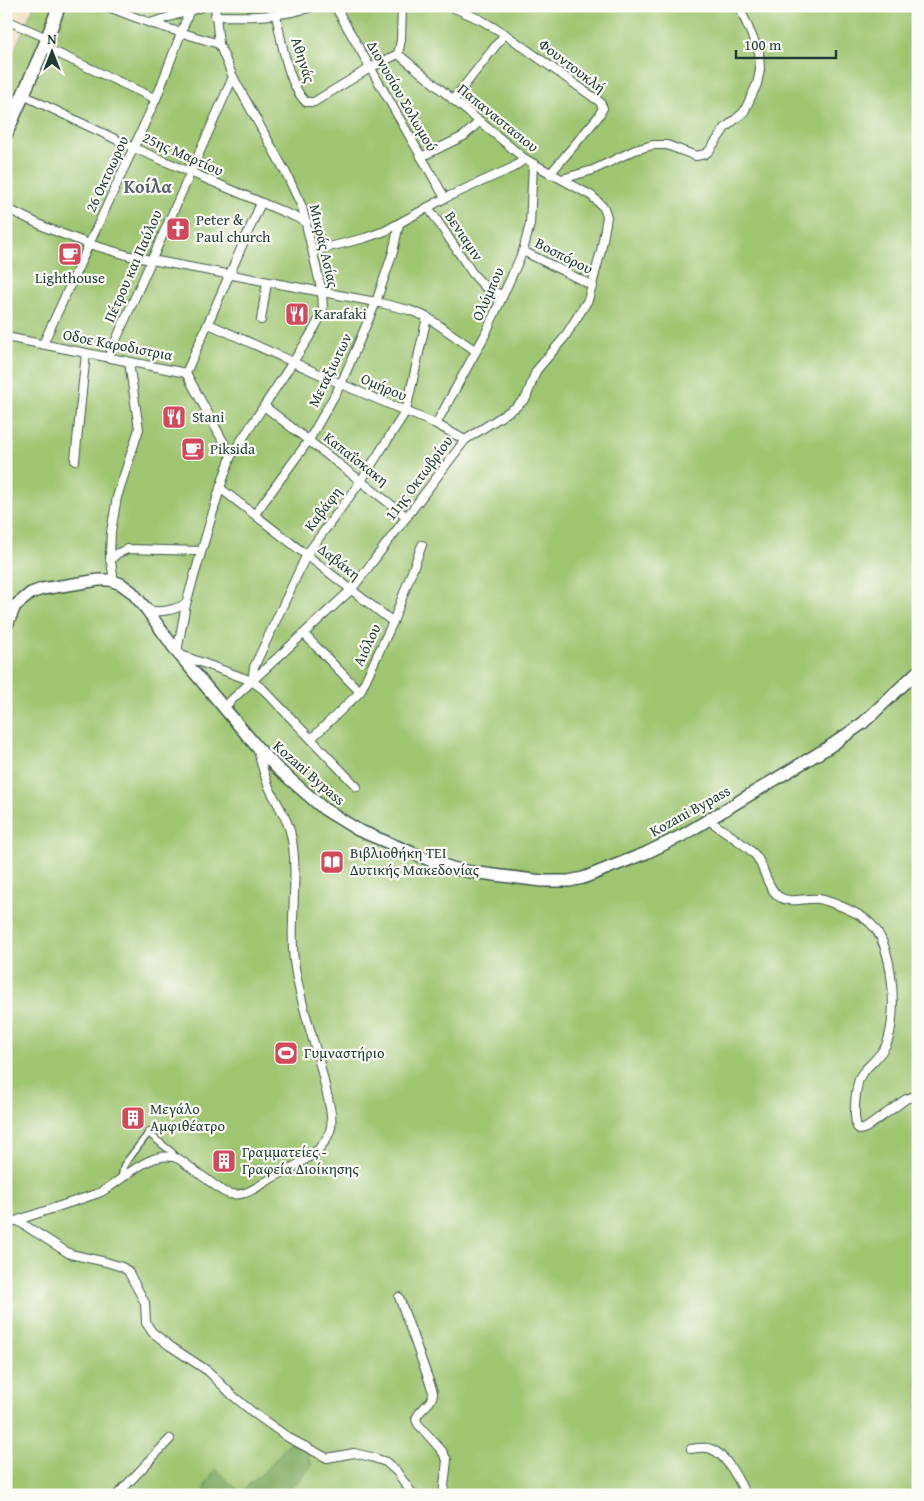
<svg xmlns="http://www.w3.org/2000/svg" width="924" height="1501" font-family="'Gentium Book Plus',serif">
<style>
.green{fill:#9ec570;stroke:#5e8152}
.forest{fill:#7eaa62;stroke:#4e744b}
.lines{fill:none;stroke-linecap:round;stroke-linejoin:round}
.pedestrian-casing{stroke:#3e5549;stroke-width:8}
.minor-casing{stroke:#3e5549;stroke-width:10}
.secondary-casing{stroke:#3e5549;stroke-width:14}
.primary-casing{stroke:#3e5549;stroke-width:15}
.pedestrian{stroke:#fff;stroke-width:5.5}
.minor{stroke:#fff;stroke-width:8}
.secondary{stroke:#fff;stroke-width:11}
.primary{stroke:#fff;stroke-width:12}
.labels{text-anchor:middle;stroke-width:4.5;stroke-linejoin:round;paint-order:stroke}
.street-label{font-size:15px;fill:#1f3d34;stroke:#fdfcf7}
.poi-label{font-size:15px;fill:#1f3d34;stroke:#fdfcf7;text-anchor:start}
.quarter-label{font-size:18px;font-weight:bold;fill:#555e6d;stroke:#fdfcf7}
</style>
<rect width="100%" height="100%" fill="#fdfcf7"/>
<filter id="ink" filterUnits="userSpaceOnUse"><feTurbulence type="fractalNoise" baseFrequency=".02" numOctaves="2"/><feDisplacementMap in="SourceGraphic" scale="10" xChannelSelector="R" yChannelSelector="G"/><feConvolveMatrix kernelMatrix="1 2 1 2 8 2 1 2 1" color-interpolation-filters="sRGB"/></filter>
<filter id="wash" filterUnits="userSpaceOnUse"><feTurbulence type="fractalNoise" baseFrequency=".0096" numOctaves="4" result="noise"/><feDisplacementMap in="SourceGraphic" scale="20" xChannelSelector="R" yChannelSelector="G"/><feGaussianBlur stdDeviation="1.12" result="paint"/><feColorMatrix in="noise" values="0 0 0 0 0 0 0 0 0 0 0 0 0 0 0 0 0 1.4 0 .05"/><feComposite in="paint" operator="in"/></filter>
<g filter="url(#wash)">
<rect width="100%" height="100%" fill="#f0debf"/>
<!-- green -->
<path class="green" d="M34,6H918V1495H6V69Z"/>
<!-- forest -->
<path class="forest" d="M289,1442L309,1453V1459L312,1465L292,1487L287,1495H208L204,1488L215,1469L241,1493C249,1483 259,1477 268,1468C275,1460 282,1451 289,1442Z"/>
</g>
<g filter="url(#ink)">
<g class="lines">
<!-- pedestrian casing -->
<g class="pedestrian-casing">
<g id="pedestrian">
<path d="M148,1133L173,1153L171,1156"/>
<path d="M121,1178L124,1165L150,1131"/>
</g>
</g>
<!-- minor casing -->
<g class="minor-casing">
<g id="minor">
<path d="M106,6L150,23L219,44"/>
<path d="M335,6L445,198"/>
<path d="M450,6L481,20L505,34L600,102L603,108L598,117L550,174"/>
<path d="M276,15C281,38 288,86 306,102H314L370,68L398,54"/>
<path d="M215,16C249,17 283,17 315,6"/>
<path d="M6,20L47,38"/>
<path d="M150,23L205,6"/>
<path d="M44,47L156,99"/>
<path d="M398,54L401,40L402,6"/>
<path d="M23,95L134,148L307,222"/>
<path d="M6,100L19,105"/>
<path d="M453,100L505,34"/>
<path d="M421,157L464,136L480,121"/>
<path d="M562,179L593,170L635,150L653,145H667L696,156L705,154L709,151L725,128L744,112L757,84L760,70L759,52L739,6"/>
<path d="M428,207L473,274L485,287L502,295"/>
<path d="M6,208L47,228L89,244L130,256L376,302L409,310L427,317L476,351"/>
<path d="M313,251L365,238L385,231L445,198L512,168L525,159"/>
<path d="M523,251L593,286"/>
<path d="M261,320L267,282"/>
<path d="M209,324L341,384L436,424L465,440"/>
<path d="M6,337L186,373"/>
<path d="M43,344L156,99L189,12"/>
<path d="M108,358L233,77"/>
<path d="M186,373L261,203"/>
<path d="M186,373L231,456"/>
<path d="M264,406L407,517"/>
<path d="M436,424L485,335L523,251L530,224L533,165"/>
<path d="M75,460L86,353"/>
<path d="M220,488L393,622"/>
<path d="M255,514L309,440L341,384L376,302L393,252L399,224"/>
<path d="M110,560L118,553L128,549L201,551"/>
<path d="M114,581L110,555L111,532L117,497L139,429L129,362"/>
<path d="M147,610C162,613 173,610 186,604"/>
<path d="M304,634L360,692"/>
<path d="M177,652L186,604L220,488L231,456L308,339L320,318L323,309L322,292L302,207L286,173L233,77L219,44L215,6"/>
<path d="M181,655L252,681L264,690L357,787"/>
<path d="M252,681L352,589L465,440L516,407L526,398L536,371L564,338L588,300L601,251L607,217L604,208L592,196L525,159L398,54"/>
<path d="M223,708L252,681L254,667L307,554L361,481L406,411L427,317"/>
<path d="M311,739L360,692L393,622L422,545"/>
<path d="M708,820C721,829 747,845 756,856C765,868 766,886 778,896C790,905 805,897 819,899C833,902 860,913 870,923C894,945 898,1014 887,1043C881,1056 872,1062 863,1072C855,1081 853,1115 857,1127L860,1130L866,1128L906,1099L918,1095"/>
<path d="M18,1221L70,1254L106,1262L122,1267L128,1271L145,1303L146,1323L152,1332L170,1346L208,1371L232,1395L255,1414L289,1438L327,1458L354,1453L371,1457L386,1462L397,1472L411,1492L417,1495"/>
<path d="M6,1224L99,1193C122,1182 151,1147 179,1159L224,1192C242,1200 257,1187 272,1178C293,1167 326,1153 331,1127C333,1114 328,1099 325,1086C317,1046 301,1008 295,968C288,925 300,877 291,835C288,818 276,803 269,787C264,775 261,763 258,751"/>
<path d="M399,1297L433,1392C433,1405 419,1408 416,1419L418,1424L442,1451L447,1460L443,1495"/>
<path d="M691,1449C697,1448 706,1447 711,1449C727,1455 739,1481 746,1495"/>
<path d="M117,1495L170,1439"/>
</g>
</g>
<!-- secondary casing -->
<g class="secondary-casing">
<path id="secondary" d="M6,627L15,606L31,593L42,589L99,580H110L121,584L132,592L147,610L177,652L257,747L277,768L324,809L358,830L427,859L452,868L471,872L542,881H569L583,878L646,853L683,835L829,747L863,723L918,671"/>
</g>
<!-- primary casing -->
<g class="primary-casing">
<path id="primary" d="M6,134L44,47L59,6"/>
</g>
<!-- pedestrian -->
<use href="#pedestrian" class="pedestrian"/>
<!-- minor -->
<use href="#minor" class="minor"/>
<!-- secondary -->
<use href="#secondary" class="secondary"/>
<!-- primary -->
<use href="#primary" class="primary"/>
</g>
</g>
<!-- icons -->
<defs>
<g id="church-square" transform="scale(1.25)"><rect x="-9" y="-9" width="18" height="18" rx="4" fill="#d1495b" stroke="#fdfcf7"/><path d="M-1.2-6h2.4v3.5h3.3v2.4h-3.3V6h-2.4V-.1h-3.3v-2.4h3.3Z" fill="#fff"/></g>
<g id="cafe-square" transform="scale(1.25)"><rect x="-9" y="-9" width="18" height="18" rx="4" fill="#d1495b" stroke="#fdfcf7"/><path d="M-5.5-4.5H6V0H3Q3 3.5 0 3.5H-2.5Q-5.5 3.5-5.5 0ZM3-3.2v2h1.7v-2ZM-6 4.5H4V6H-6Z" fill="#fff"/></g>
<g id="restaurant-square" transform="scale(1.25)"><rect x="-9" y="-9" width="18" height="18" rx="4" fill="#d1495b" stroke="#fdfcf7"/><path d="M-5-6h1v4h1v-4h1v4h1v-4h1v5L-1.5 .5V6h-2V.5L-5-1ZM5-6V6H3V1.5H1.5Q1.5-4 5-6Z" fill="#fff"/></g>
<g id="library-square" transform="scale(1.25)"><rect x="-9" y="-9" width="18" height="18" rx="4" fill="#d1495b" stroke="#fdfcf7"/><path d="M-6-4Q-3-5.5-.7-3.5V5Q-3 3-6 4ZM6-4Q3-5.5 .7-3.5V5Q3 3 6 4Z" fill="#fff"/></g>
<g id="stadium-square" transform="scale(1.25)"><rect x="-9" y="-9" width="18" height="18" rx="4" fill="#d1495b" stroke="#fdfcf7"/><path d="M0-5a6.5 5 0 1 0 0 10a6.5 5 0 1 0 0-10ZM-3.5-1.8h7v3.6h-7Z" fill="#fff"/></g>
<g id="building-square" transform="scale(1.25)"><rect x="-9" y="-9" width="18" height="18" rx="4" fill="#d1495b" stroke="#fdfcf7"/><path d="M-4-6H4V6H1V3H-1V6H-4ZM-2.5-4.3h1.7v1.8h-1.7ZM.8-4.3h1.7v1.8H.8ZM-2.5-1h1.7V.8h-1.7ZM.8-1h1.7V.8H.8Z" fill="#fff"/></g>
</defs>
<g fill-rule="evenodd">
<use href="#church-square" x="178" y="229"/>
<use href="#cafe-square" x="70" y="254"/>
<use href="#restaurant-square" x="297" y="314"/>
<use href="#restaurant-square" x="174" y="417"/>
<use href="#cafe-square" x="193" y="449"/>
<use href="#library-square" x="332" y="862"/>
<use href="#stadium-square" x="286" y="1053"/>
<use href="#building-square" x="133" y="1118"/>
<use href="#building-square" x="224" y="1161"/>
</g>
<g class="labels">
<!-- street labels -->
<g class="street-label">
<text transform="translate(303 60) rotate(72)" y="5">Αθηνάς</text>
<text transform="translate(572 66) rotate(37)" y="5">Φουντουκλή</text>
<text transform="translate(402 96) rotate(60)" y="5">Διονυσίου Σολωμού</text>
<text transform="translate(498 118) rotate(39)" y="5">Παπαναστασιου</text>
<text transform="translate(183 154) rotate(24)" y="5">25ης Μαρτίου</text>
<text transform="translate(107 174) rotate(-65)" y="5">26 Οκτοωρου</text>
<text transform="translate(464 236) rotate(56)" y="5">Βενιαμιν</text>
<text transform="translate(324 246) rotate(77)" y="5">Μικράς Ασίας</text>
<text transform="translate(564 256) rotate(27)" y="5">Βοσπόρου</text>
<text transform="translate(133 266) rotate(-66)" y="5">Πέτρου και Παύλου</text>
<text transform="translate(488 294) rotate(-66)" y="5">Ολύμπου</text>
<text transform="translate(118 345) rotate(11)" y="5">Oδοε Καροδιστρια</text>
<text transform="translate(330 370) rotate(-64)" y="5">Μεταξιωτων</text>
<text transform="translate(384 387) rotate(23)" y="5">Ομήρου</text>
<text transform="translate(356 459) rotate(38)" y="5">Καπαΐσκακη</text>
<text transform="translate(419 478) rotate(-53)" y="5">11ης Οκτωβρίου</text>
<text transform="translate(323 509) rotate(-53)" y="5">Καβάφη</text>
<text transform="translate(339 562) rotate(38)" y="5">Δαβάκη</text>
<text transform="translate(367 645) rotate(-65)" y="5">Αιόλου</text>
<text transform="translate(309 773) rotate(41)" y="5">Kozani Bypass</text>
<text transform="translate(690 811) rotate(-29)" y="5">Kozani Bypass</text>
</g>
<!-- poi labels -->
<g class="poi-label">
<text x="196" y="225">Peter &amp;<tspan x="196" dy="17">Paul church</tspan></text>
<text x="70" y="283" text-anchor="middle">Lighthouse</text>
<text x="314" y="319">Karafaki</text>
<text x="192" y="422">Stani</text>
<text x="210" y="454">Piksida</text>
<text x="350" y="858">Βιβλιοθήκη ΤΕΙ<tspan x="350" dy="17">Δυτικής Μακεδονίας</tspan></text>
<text x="304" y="1058">Γυμναστήριο</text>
<text x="150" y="1114">Μεγάλο<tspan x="150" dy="17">Αμφιθέατρο</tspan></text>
<text x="242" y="1157">Γραμματείες -<tspan x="242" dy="17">Γραφεία Διοίκησης</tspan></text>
</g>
<!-- quarter labels -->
<g class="quarter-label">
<text x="148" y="193">Κοίλα</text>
</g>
</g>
<!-- margin -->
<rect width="924" height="1501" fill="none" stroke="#fdfcf7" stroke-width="25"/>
<!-- north arrow -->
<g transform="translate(52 52)" stroke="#fdfcf7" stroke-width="4" paint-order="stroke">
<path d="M0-4L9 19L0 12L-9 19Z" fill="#1f3d34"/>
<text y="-8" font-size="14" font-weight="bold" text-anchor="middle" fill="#1f3d34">N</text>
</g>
<!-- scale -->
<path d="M736 50v8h100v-8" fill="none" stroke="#1f3d34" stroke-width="2.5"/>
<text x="744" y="50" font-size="15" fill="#1f3d34" stroke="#fdfcf7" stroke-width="4" paint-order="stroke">100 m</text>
</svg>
